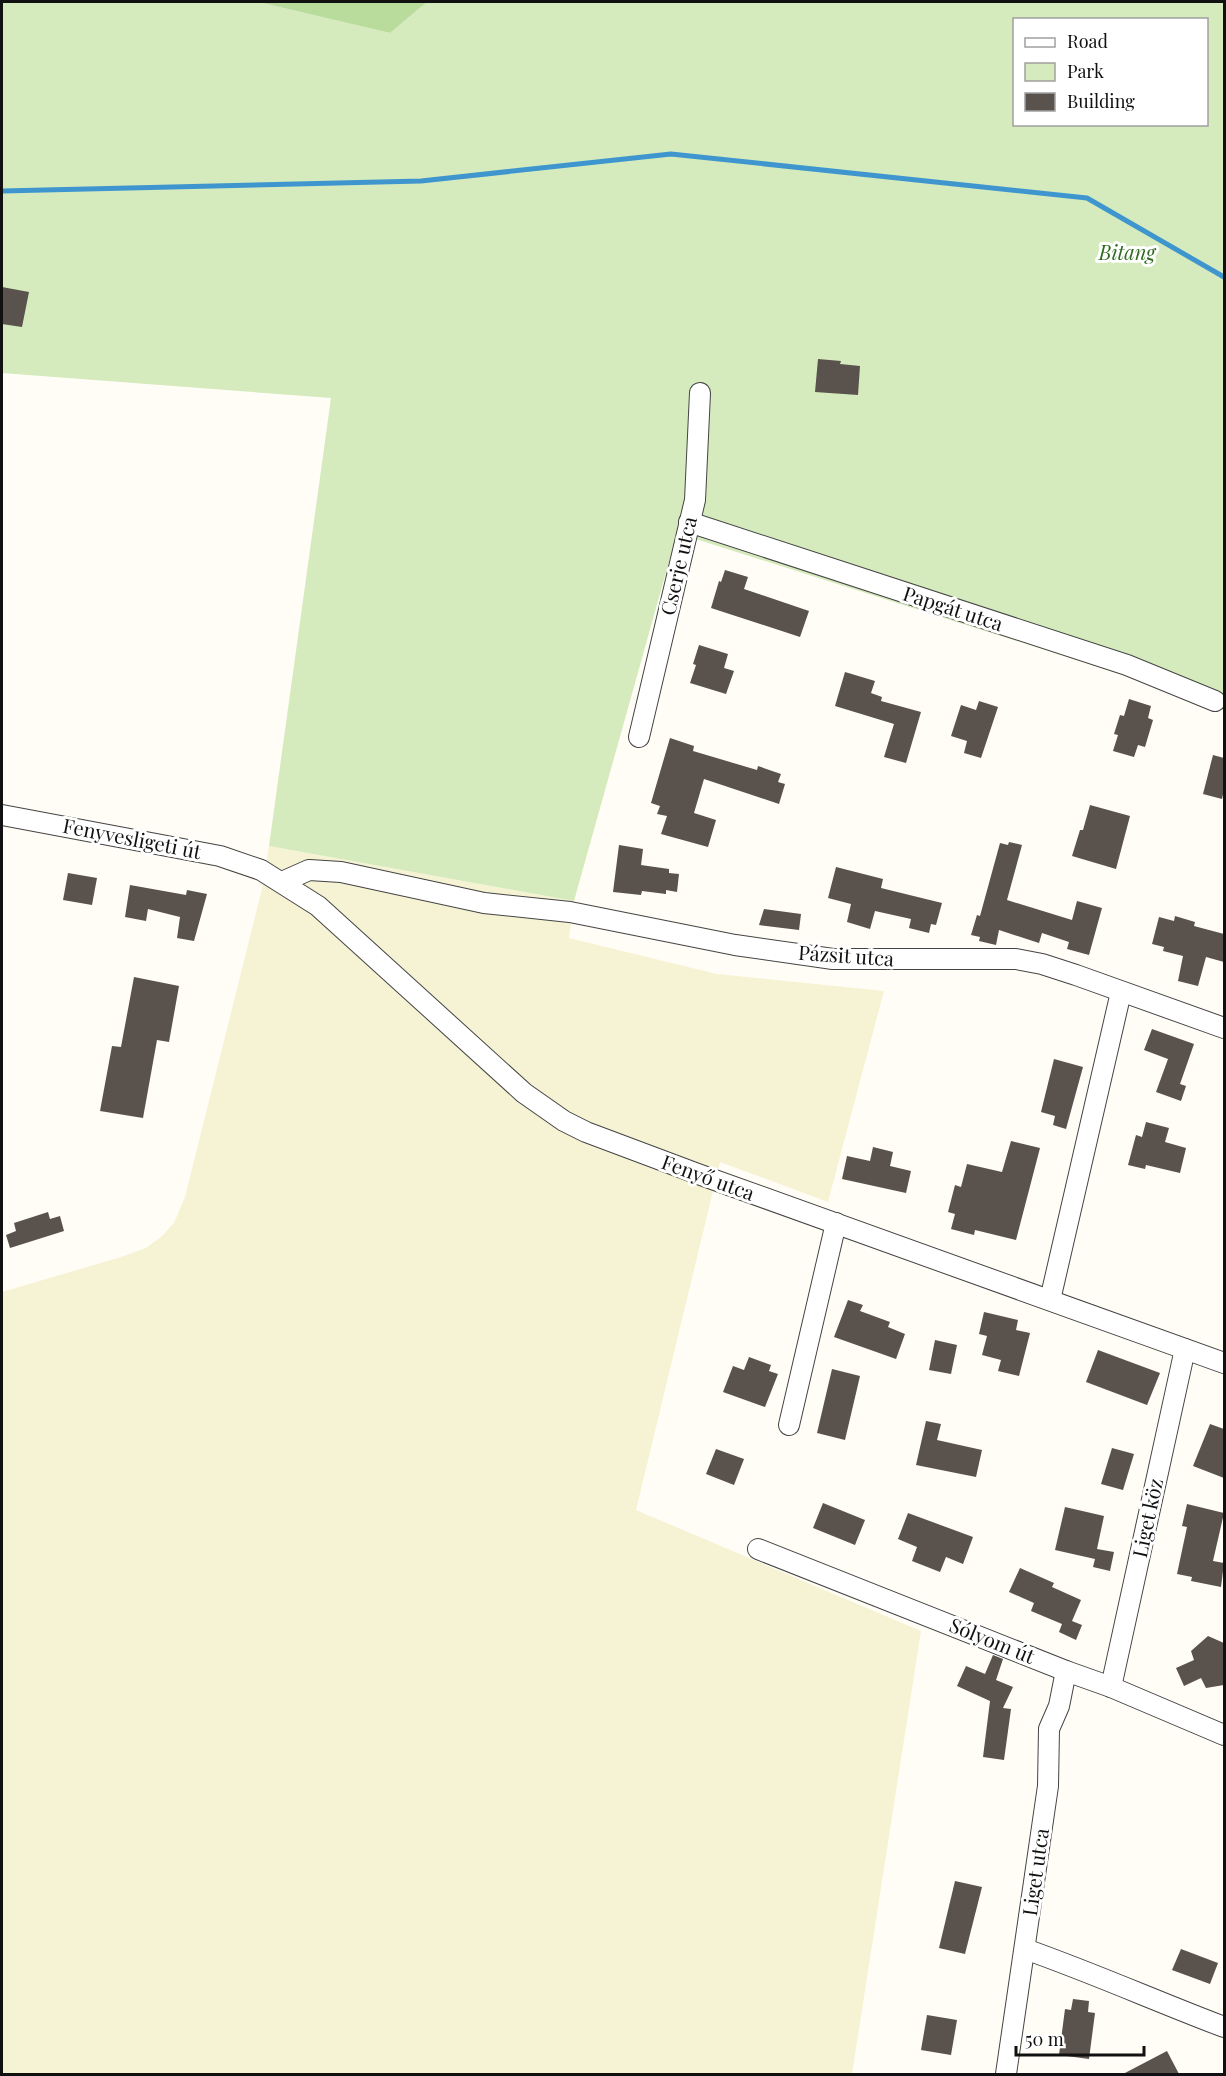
<svg xmlns="http://www.w3.org/2000/svg" width="1226" height="2076" font-family="'Playfair Display',serif">
<style>
.farmland{fill:#f6f3d4}
.green{fill:#d5ebbd;fill-rule:evenodd}
.forest{fill:#b9dc9c}
.lines{fill:none;stroke-linecap:round;stroke-linejoin:round}
.stream{stroke:#3f96cf;stroke-width:5}
.building{fill:#5a524d}
.minor-casing{stroke:#444;stroke-width:22}
.minor{stroke:#fff;stroke-width:20}
.labels{text-anchor:middle;stroke-width:6;stroke-linejoin:round;paint-order:stroke}
.park-label{font-size:20px;font-style:italic;fill:#2f6b1f;stroke:#fff}
.street-label{font-size:20px;fill:#111;stroke:#fff}
</style>
<rect width="100%" height="100%" fill="#fffdf5"/>
<!-- farmland -->
<path class="farmland" d="M269,846L574,901L569,938L717,974L884,991L828,1202L720,1162L636,1510L921,1631L852,2074H2V1292L121,1257L146,1248L161,1237L174,1223L185,1197L262,889Z"/>
<!-- green -->
<path class="green" d="M2,2H258L390,33L427,2H1224V707L677,533L574,901L269,846L331,398L2,373ZM1014,20H1206V124H1014Z"/>
<!-- forest -->
<path class="forest" d="M258,2H427L390,33Z"/>
<g class="lines">
<!-- stream -->
<path class="stream" d="M2,191L421,181L671,154L1087,198L1224,277"/>
</g>
<!-- building -->
<g class="building">
<path d="M2,287L29,292L22,327L2,324Z"/>
<path d="M818,359L841,361L840,364L860,366L858,395L815,392Z"/>
<path d="M725,570L748,577L744,589L809,611L800,637L711,608L719,581L721,582Z"/>
<path d="M699,645L728,654L724,668L734,671L726,694L690,683L696,665L693,664Z"/>
<path d="M845,672L875,681L871,693L882,697L881,701L921,712L906,763L884,757L894,724L835,706Z"/>
<path d="M1129,699L1151,706L1148,718L1153,720L1145,747L1138,745L1134,757L1113,751L1118,735L1114,734L1120,715L1124,716Z"/>
<path d="M979,701L998,707L981,758L964,753L967,741L951,736L961,705L976,710Z"/>
<path d="M670,738L694,746L693,751L757,770L758,766L781,774L778,782L785,784L779,804L704,779L694,813L716,820L708,847L661,834L667,816L657,814L660,806L651,803Z"/>
<path d="M1213,755L1224,758V790L1222,799L1203,794Z"/>
<path d="M1090,805L1130,816L1116,869L1072,856L1080,830H1083Z"/>
<path d="M1009,842L1022,845L1007,900L1072,920L1077,901L1102,908L1089,955L1067,949L1069,942L1042,933L1039,943L999,930L996,945L979,941L980,937L971,935L977,915L980,916L1000,843L1008,845Z"/>
<path d="M619,845L643,849L641,865L669,869V873L679,874L677,892L666,890V894L642,891L641,895L613,892Z"/>
<path d="M836,867L883,879L881,888L942,903L936,925L931,924L929,933L909,928L911,919L875,911L870,929L847,922L851,904L828,898Z"/>
<path d="M68,873L97,878L92,905L63,900Z"/>
<path d="M130,885L186,895L187,890L207,894L194,941L177,938L180,917L148,909L146,921L125,917Z"/>
<path d="M764,909L801,914L799,930L759,925Z"/>
<path d="M1175,916L1195,922L1194,926L1224,934V962L1206,957L1198,986L1178,981L1183,956L1163,951L1164,947L1152,944L1159,917L1174,921Z"/>
<path d="M134,977L179,986L169,1042L157,1040L143,1118L100,1111L112,1046L121,1047Z"/>
<path d="M1152,1029L1194,1044L1180,1084L1186,1086L1181,1101L1156,1092L1168,1059L1144,1050Z"/>
<path d="M1054,1059L1083,1067L1066,1129L1053,1125L1055,1116L1041,1112Z"/>
<path d="M1146,1122L1169,1128L1165,1142L1186,1148L1180,1173L1146,1165L1145,1169L1128,1165L1136,1135L1142,1137Z"/>
<path d="M1011,1141L1040,1148L1016,1240L975,1230L974,1235L951,1229L955,1214L948,1212L955,1185L961,1187L967,1164L1002,1172Z"/>
<path d="M873,1147L893,1152L890,1166L911,1171L906,1193L842,1179L847,1156L870,1161Z"/>
<path d="M48,1212L50,1219L60,1216L64,1231L10,1248L6,1235L16,1231L14,1223Z"/>
<path d="M848,1300L863,1305L860,1311L890,1322L888,1327L905,1334L896,1359L834,1337Z"/>
<path d="M984,1312L1018,1320L1016,1330L1030,1333L1019,1376L998,1371L1001,1360L982,1355L987,1336L979,1334Z"/>
<path d="M935,1340L957,1345L951,1374L929,1370Z"/>
<path d="M1098,1350L1160,1373L1147,1405L1086,1382Z"/>
<path d="M749,1357L771,1365L769,1371L778,1374L765,1407L723,1392L733,1366L744,1370Z"/>
<path d="M832,1369L860,1376L845,1440L817,1433Z"/>
<path d="M926,1421L941,1424L937,1440L982,1450L976,1477L916,1465Z"/>
<path d="M1210,1424L1224,1429V1478L1193,1466Z"/>
<path d="M1112,1448L1134,1454L1123,1490L1101,1484Z"/>
<path d="M716,1449L744,1459L734,1485L706,1474Z"/>
<path d="M823,1503L865,1520L855,1545L813,1528Z"/>
<path d="M1187,1504L1224,1513L1213,1561L1224,1563L1221,1587L1191,1581L1192,1577L1177,1574L1187,1527L1182,1526Z"/>
<path d="M1065,1507L1104,1516L1097,1549L1114,1552L1110,1571L1093,1567L1095,1559L1055,1550Z"/>
<path d="M908,1513L973,1537L963,1564L946,1557L940,1572L912,1561L917,1547L898,1539Z"/>
<path d="M1020,1568L1054,1583L1052,1587L1081,1600L1072,1621L1082,1625L1076,1640L1059,1632L1062,1624L1031,1611L1034,1603L1009,1592Z"/>
<path d="M1208,1636L1224,1643V1685L1206,1688L1201,1678L1184,1686L1176,1668L1194,1660L1191,1651Z"/>
<path d="M993,1655L1003,1659L996,1680L1013,1687L1003,1708L1011,1709L1004,1760L983,1757L990,1701L957,1686L966,1666L985,1674Z"/>
<path d="M955,1881L982,1887L965,1954L939,1948Z"/>
<path d="M1181,1949L1218,1963L1210,1984L1172,1970Z"/>
<path d="M1073,1999L1089,2001L1088,2012L1095,2013L1089,2059L1059,2055L1065,2009L1071,2010Z"/>
<path d="M927,2015L957,2020L951,2055L921,2050Z"/>
<path d="M1167,2051L1179,2074H1123Z"/>
</g>
<g class="lines">
<!-- minor casing -->
<g class="minor-casing">
<g id="minor">
<path d="M689,522L1127,665L1215,701"/>
<path d="M639,737L695,500L700,393"/>
<path d="M2,815L220,856L261,870L318,906L524,1093L564,1121L586,1132L698,1174L1224,1363"/>
<path d="M282,882L309,870L341,872L484,903L570,912L735,945L833,959H1016L1042,964L1076,975L1224,1028"/>
<path d="M1050,1300L1121,992"/>
<path d="M789,1425L836,1223"/>
<path d="M758,1549L1066,1671L1111,1687L1224,1735"/>
<path d="M1111,1687L1185,1349"/>
<path d="M1025,1949C1093,1973 1158,2002 1224,2027"/>
<path d="M1006,2074L1048,1786L1049,1729L1059,1706L1066,1671"/>
</g>
</g>
<!-- minor -->
<use href="#minor" class="minor"/>
</g>
<g class="labels">
<!-- park labels -->
<g class="park-label">
<text x="1127" y="260">Bitang</text>
</g>
<!-- street labels -->
<g class="street-label">
<text transform="translate(679 566) rotate(-77)" y="7">Cserje utca</text>
<text transform="translate(953 609) rotate(18)" y="7">Papgát utca</text>
<text transform="translate(132 839) rotate(11)" y="7">Fenyvesligeti út</text>
<text transform="translate(846 956) rotate(4)" y="7">Pázsit utca</text>
<text transform="translate(708 1178) rotate(20)" y="7">Fenyő utca</text>
<text transform="translate(1148 1518) rotate(-78)" y="7">Liget köz</text>
<text transform="translate(992 1641) rotate(22)" y="7">Sólyom út</text>
<text transform="translate(1036 1872) rotate(-82)" y="7">Liget utca</text>
</g>
</g>
<!-- border -->
<rect width="1226" height="2076" fill="none" stroke="#111111" stroke-width="6"/>
<!-- legend -->
<rect x="1013" y="18" width="195" height="108" fill="#ffffff" stroke="#a0a0a0" stroke-width="1.5"/>
<rect x="1025" y="38" width="30" height="9" fill="#ffffff" stroke="#a0a0a0" stroke-width="1.5"/>
<text x="1067" y="48" font-size="18" fill="#111111">Road</text>
<rect x="1025" y="63" width="30" height="18" fill="#d5ebbd" stroke="#a0a0a0" stroke-width="1.5"/>
<text x="1067" y="78" font-size="18" fill="#111111">Park</text>
<rect x="1025" y="93" width="30" height="18" fill="#5a524d" stroke="#a0a0a0" stroke-width="1.5"/>
<text x="1067" y="108" font-size="18" fill="#111111">Building</text>
<!-- scale -->
<path d="M1016 2046v9h128v-9" fill="none" stroke="#111111" stroke-width="3"/>
<text x="1025" y="2046" font-size="18" fill="#111111" stroke="#ffffff" stroke-width="4.5" paint-order="stroke">50 m</text>
</svg>
